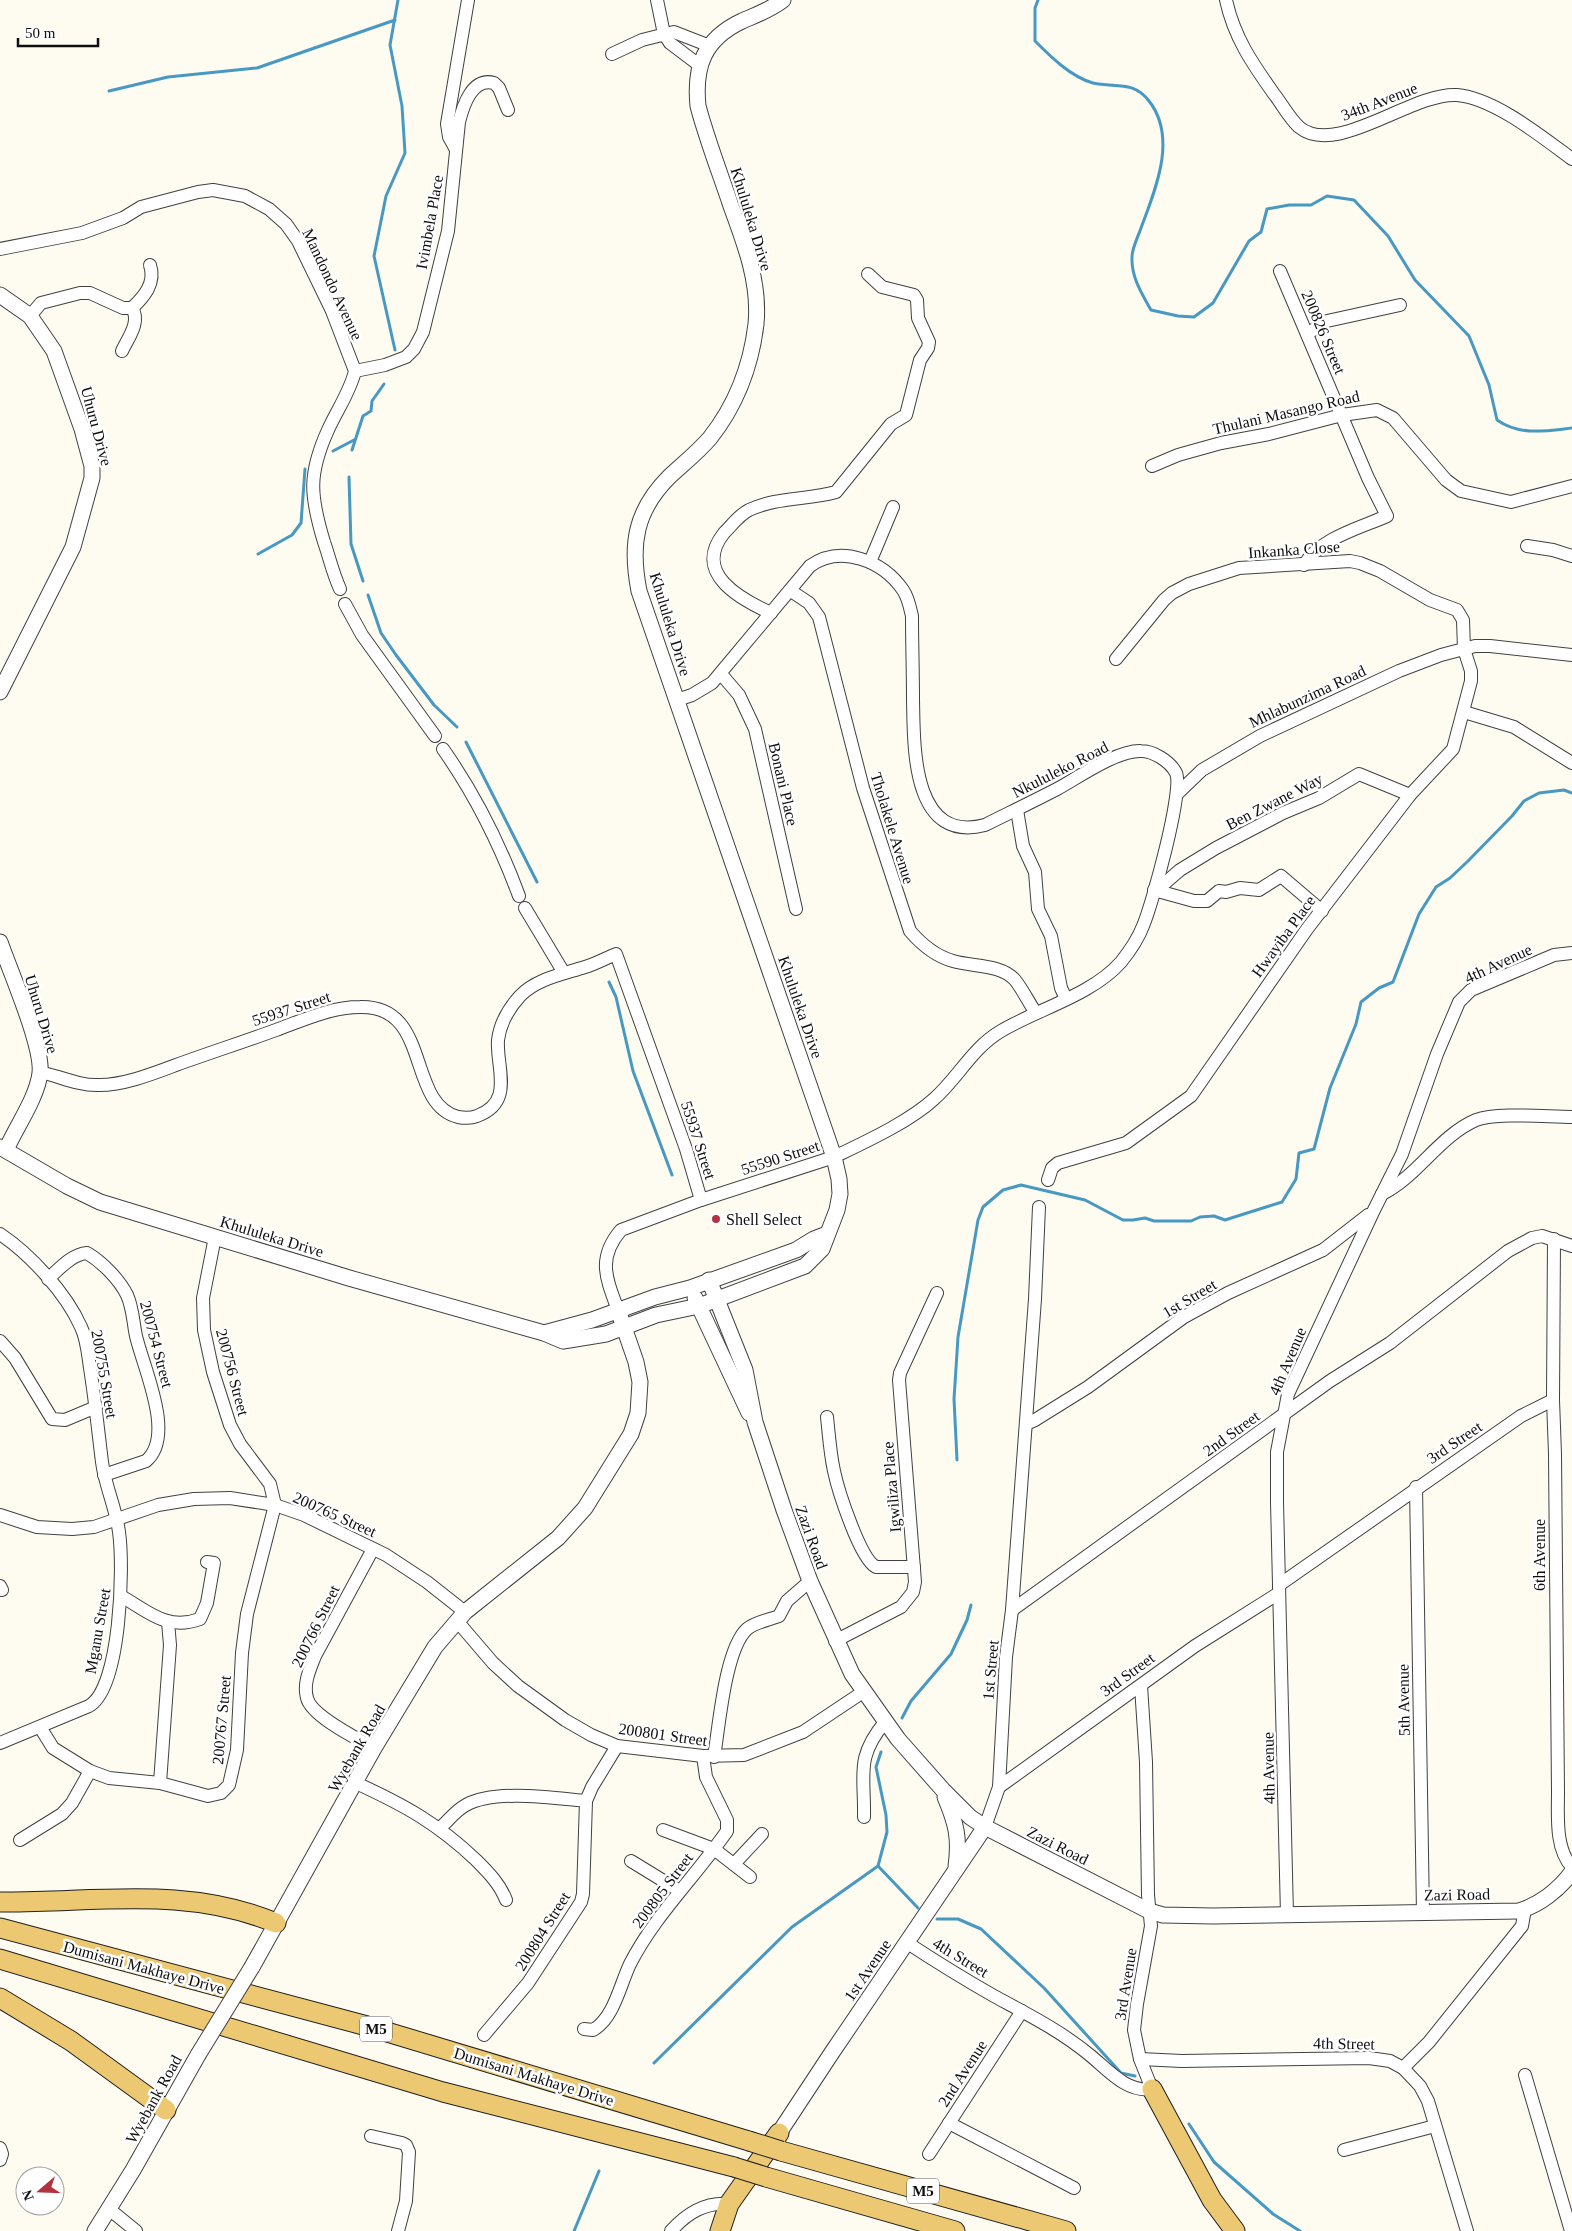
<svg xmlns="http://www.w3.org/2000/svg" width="1572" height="2231" font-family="'Times New Roman',serif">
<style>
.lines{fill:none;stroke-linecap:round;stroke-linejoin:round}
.stream{stroke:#4798c2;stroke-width:3}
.minor-casing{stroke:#414141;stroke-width:14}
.tertiary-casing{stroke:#414141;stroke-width:17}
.primary-casing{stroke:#1f1f1f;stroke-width:21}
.minor{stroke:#fff;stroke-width:12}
.tertiary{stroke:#fff;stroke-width:15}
.primary{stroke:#edc872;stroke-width:19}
.tertiary-bridge-casing{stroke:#414141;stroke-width:17;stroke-linecap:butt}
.primary-bridge-casing{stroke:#1f1f1f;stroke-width:21;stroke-linecap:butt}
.tertiary-bridge{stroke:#fff;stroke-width:15}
.primary-bridge{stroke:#edc872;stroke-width:19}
.poi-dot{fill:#b33240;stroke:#fff;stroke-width:2}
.labels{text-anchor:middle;stroke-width:5;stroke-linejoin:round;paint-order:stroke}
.shield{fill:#fff;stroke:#565656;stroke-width:1}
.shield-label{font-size:15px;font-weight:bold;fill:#0e0e0e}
.street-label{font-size:16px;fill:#0e0e0e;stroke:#fff}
.poi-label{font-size:16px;fill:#0e0e0e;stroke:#fff;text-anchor:start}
</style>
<rect width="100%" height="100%" fill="#fefbf1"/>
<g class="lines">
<!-- stream -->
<g class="stream">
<path d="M1038,0L1035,8V41C1051,57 1071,77 1093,83C1115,88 1133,80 1149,101C1178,138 1155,190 1141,228C1138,237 1132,248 1132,257C1131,277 1142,294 1151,310L1178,316L1194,317L1213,303L1249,241L1261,232L1267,209L1289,205H1311L1327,196L1354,200L1388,236L1415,280L1469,336L1489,385L1497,420C1520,436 1545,431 1572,428"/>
<path d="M109,91L168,77L257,68L395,20"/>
<path d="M395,350L374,256L386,196L405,153L402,106L390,45L398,0"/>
<path d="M352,450L363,416L371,411L372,401L384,384"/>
<path d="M333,451L354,440"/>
<path d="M349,477L351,544L363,581"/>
<path d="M258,554L292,535L301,523L305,469"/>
<path d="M368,595L381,633L396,655L434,705L457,727"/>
<path d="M466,742L537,882"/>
<path d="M609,982L616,997L633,1071L672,1175"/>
<path d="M957,1460L954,1399L958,1337L978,1220L983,1207L1003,1190L1021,1185L1085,1200L1123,1220H1133L1145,1218L1154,1221H1191L1200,1217L1214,1216L1225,1220L1282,1202L1296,1179L1299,1153L1314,1149L1330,1088L1356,1024L1361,1002L1379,988L1393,982L1419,914L1436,887L1450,878L1468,861L1512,816L1524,801L1539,793L1564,790L1572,793"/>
<path d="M902,1718L911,1701L951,1654L967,1620L971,1605"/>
<path d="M878,1866L918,1908"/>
<path d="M937,1919H958L981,1929L1044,1988L1121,2073L1135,2076"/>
<path d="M654,2063L792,1927L878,1866L887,1832L886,1815L876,1767L881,1752"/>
<path d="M1189,2124L1214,2162L1273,2214L1300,2231"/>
<path d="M574,2231L599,2171"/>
</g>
<!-- minor casing -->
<g class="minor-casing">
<g id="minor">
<path d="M657,0L664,34L670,43L699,65"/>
<path d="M1226,0C1234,37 1252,63 1274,94C1282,104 1289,118 1299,127C1336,158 1412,92 1457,95C1494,98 1542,137 1572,159"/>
<path d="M612,54L642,40L674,32L710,46"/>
<path d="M455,148L449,137L447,124L468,0"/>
<path d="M0,249L82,233L123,218L141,207L198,192L213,190L245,196L269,209L286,224L298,241L332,311L355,371C350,392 337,410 328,430C308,474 310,496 324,542C330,559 332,571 340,589"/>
<path d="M1280,271L1368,478L1387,516C1360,528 1320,538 1304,565"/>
<path d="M132,308C144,297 156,283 150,265"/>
<path d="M30,316L41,303L80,293H90L123,308H132"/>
<path d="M1307,334L1327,321L1400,305"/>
<path d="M122,351C128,338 141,322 132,308"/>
<path d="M355,371L385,365L406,357L414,349L423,332L448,231L459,122C463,106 472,77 494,83L499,88L508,110"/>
<path d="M1152,466L1178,455L1221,443L1269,434L1342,415L1377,410L1393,418L1446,480L1461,491L1511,502L1572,486"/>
<path d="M1527,546L1553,550L1572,556"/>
<path d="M870,562L893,507"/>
<path d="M791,591L809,603L819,617L863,788L910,931C922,945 935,956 953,961C973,967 1001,964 1015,980C1023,990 1029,1003 1036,1013"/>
<path d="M345,604L362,635L435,736"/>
<path d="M771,613C740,599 692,573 724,533C732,525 739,515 749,510C777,497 808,500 836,492L891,424L906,415L920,360L928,348L929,342L918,318L917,300L914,295L882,287L868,274"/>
<path d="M721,674L739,695L755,729L796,909"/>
<path d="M1464,712L1514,727L1572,763"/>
<path d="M443,749C476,796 499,842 519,896"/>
<path d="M1177,794L1202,770L1260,736L1399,671L1441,655L1475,646H1490L1572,655"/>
<path d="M1017,810L1023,846L1035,872L1038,909L1051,936L1061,988L1066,999"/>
<path d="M1156,886L1165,883L1180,870L1216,848L1283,813L1319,798L1359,774L1410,795"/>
<path d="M1154,890L1194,901H1207L1219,891L1226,892L1240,888L1259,890L1281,876L1322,911"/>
<path d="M525,908L564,973"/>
<path d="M40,1072C59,1076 79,1086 99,1085C124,1085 152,1074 176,1065C209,1053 243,1042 276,1030C303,1020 331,1007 360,1007C432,1005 406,1104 458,1117C464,1118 472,1118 477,1116C515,1102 496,1068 498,1040C500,1024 509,1008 520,996C536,979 563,974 585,967C596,964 606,958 616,954L686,1149L701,1200"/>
<path d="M1048,1180L1052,1168L1058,1163L1126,1143L1191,1096L1307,929L1410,795L1453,749L1471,681V671L1464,649L1463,620L1457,610L1430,600L1380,571L1360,563L1350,561L1239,568L1189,584L1172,593L1164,600L1116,659"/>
<path d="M1382,1194C1418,1176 1439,1136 1476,1120C1497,1112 1547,1117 1572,1117"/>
<path d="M0,1234C30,1254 66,1293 81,1327C87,1339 88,1355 90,1368C95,1399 98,1430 102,1462C105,1486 116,1508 119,1532C124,1566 121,1688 89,1706L0,1743"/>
<path d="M1554,1239L1553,1400L1555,1454L1558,1792C1558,1816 1555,1849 1572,1867"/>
<path d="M48,1279C59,1269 72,1254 87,1253C102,1262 119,1279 127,1295C133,1308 133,1322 136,1336C143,1367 176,1436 146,1461L104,1475"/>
<path d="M618,1310C606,1278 597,1258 621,1230L701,1200L834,1157C865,1142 909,1122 934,1099C958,1078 972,1048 1001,1031C1038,1009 1092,995 1121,962C1129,952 1138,939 1143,926C1152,905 1184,790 1176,773C1170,761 1153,751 1141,751C1117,750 1079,777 1057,789C1034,801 1009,813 985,825C911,844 914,745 913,699C913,671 912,644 912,616C910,607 908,597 903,590C883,561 841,544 810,566L712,683L692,695L677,700"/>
<path d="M0,1341L15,1358L52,1419L65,1420L96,1407"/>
<path d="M827,1417C829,1435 830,1453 834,1471C838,1490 860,1559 876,1567H914"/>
<path d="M1026,1424L1035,1420L1088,1387L1184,1317L1228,1293L1323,1250L1368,1215"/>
<path d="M1416,1487L1423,1913"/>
<path d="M0,1515L37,1527L72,1529L94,1527L158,1505L194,1499L230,1498L275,1505L304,1515L386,1555L427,1582L465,1612"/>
<path d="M373,1549L315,1656C310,1669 303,1683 307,1698C311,1716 358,1739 374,1748"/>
<path d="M1279,1585L1521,1416L1553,1400"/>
<path d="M0,1586L2,1590"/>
<path d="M121,1596C149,1612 167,1631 200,1619L207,1603L214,1563L207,1562"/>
<path d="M1012,1610L1330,1381L1390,1343L1508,1251L1532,1238L1542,1236L1572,1246"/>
<path d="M457,1621L493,1663L518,1686L565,1720L591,1735L617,1746L703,1756L744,1755L803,1732L863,1692"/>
<path d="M835,1641L901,1607L913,1592L915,1582L899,1380L900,1373L937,1293"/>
<path d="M40,1727L53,1748L90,1771L109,1778L160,1783L208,1796L221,1793L229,1785L237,1750L242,1653L247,1614L275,1505L270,1484L240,1444L230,1425L213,1372L204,1330L203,1298L215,1237"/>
<path d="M714,1757C719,1727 725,1649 747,1629C755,1622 769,1620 779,1616L787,1601L810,1581"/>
<path d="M160,1783L170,1645L168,1622"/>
<path d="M356,1783C404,1805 437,1823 476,1860C488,1872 500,1884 506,1900"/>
<path d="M999,1787L1195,1646L1279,1593"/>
<path d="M864,1817C865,1775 855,1758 885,1722"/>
<path d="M985,1827L999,1787L1006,1657L1012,1610L1035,1299L1039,1207"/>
<path d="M440,1828C448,1821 456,1810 466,1805C495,1789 554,1798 586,1801"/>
<path d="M663,1830L714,1849L750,1877"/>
<path d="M20,1840L62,1814L72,1803L90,1771"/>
<path d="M631,1861L680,1891"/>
<path d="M734,1864L762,1834"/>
<path d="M1287,1915L1277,1502V1452L1288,1394L1374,1210L1402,1154L1437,1054L1459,1002L1471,990L1554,955L1572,953"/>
<path d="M906,1942C935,1961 964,1979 994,1996C1027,2014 1061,2031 1091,2056C1108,2070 1127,2093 1152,2089L1140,2059L1134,2030L1137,2004L1151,1926L1148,1895L1146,1762L1141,1686"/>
<path d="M584,2029L593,2030C614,2018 620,1985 630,1964C655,1915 696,1876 727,1831V1820L706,1777L703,1756"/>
<path d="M484,2035L528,1983L581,1902L583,1894L586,1801L592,1787L617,1746"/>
<path d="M1140,2059L1182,2061L1369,2058L1390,2061L1403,2068L1429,2042L1522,1926L1525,1909"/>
<path d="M1403,2068L1420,2086L1428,2101L1467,2231"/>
<path d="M1525,2075L1571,2231"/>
<path d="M949,2123L1074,2188"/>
<path d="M371,2136L402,2143L406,2145L409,2152L406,2201L398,2231"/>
<path d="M0,2148L2,2154L0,2160"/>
<path d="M1344,2150L1435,2126"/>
<path d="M929,2154L1022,2011"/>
<path d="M109,2209L136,2231"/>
<path d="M671,2231C687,2213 705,2202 729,2204"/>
</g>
</g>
<!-- tertiary casing -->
<g class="tertiary-casing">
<g id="tertiary">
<path d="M0,295L30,316L54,351L82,429L92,466V478L73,547L0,692"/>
<path d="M0,942C10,971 43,1046 40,1073C37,1098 16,1127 6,1150"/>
<path d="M0,1147L67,1186L100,1202L349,1278L544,1333L563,1341L606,1334L656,1315L699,1306L805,1266L822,1249L837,1210L840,1194L839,1179L834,1157L639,591C630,545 635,511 669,477C683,464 698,452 710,438C736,405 751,366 756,324C760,283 745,244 731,206C720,173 707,140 698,106C694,66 704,39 742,21C756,15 770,10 783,0"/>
<path d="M709,1280L745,1370L755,1422L784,1510L810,1581L852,1674L898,1739L943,1790L970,1817L985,1827L1149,1911L1163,1915L1213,1916L1519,1911C1539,1905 1559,1890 1572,1872"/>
<path d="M695,1298L749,1413"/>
<path d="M544,1333L592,1320L655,1297L690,1288L796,1250L814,1239L827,1234"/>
<path d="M945,1797C956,1823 960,1838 956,1866"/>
<path d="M252,1967L374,1748L435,1647L465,1612L558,1538L585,1508L631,1434L638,1413L640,1382L636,1362L618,1310"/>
<path d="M779,2133L831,2054L985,1827"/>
<path d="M95,2231L133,2170L198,2055"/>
</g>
</g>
<!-- primary casing -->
<g class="primary-casing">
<g id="primary">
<path d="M0,1902C95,1903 185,1885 276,1923"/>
<path d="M0,1928L367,2026L749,2141"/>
<path d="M0,1959L443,2092L734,2167"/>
<path d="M0,1998L71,2041L166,2110"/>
<path d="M1152,2089L1212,2200L1235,2231"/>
<path d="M781,2151L1066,2231"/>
<path d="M766,2177L955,2231"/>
<path d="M720,2231L729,2204L779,2133"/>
</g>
</g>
<!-- minor -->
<use href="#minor" class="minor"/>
<!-- tertiary -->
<use href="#tertiary" class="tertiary"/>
<!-- primary -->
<use href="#primary" class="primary"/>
<!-- tertiary-bridge casing -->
<g class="tertiary-bridge-casing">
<path id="tertiary-bridge" d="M198,2055L252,1967"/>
</g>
<!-- primary-bridge casing -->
<g class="primary-bridge-casing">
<g id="primary-bridge">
<path d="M749,2141L781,2151"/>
<path d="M734,2167L766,2177"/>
</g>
</g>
<!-- tertiary-bridge -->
<use href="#tertiary-bridge" class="tertiary-bridge"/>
<!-- primary-bridge -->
<use href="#primary-bridge" class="primary-bridge"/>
</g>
<!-- markers -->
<circle class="poi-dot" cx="716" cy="1219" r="5"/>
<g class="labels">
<!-- shield labels -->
<g class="shield">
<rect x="360" y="2016.5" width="32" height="25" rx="4"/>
<rect x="907" y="2178.5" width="32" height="25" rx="4"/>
</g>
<g class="shield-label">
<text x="376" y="2034">M5</text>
<text x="923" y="2196">M5</text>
</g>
<!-- street labels -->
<g class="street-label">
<text transform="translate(1379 101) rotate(-21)" y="6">34th Avenue</text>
<text transform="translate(752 219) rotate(73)" y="6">Khululeka Drive</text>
<text transform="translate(429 222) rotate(-80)" y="6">Ivimbela Place</text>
<text transform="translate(333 284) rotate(65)" y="6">Mandondo Avenue</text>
<text transform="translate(1324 332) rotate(67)" y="6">200826 Street</text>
<text transform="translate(1286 412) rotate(-13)" y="6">Thulani Masango Road</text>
<text transform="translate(97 426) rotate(75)" y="6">Uhuru Drive</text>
<text transform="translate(1294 549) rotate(-4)" y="6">Inkanka Close</text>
<text transform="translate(671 624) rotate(73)" y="6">Khululeka Drive</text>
<text transform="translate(1307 696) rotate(-25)" y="6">Mhlabunzima Road</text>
<text transform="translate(1060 769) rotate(-27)" y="6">Nkululeko Road</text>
<text transform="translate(784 784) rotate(77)" y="6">Bonani Place</text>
<text transform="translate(1274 801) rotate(-27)" y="6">Ben Zwane Way</text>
<text transform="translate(893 828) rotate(73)" y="6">Tholakele Avenue</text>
<text transform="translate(1283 936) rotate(-54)" y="6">Hwayiba Place</text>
<text transform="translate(1498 963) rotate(-25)" y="6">4th Avenue</text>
<text transform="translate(801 1007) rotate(71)" y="6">Khululeka Drive</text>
<text transform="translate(291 1008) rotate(-18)" y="6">55937 Street</text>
<text transform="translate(42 1014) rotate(73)" y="6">Uhuru Drive</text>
<text transform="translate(699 1140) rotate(72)" y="6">55937 Street</text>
<text transform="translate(780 1157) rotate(-18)" y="6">55590 Street</text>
<text transform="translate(272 1236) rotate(17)" y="6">Khululeka Drive</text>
<text transform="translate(1189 1298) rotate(-31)" y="6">1st Street</text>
<text transform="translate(157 1344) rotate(75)" y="6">200754 Street</text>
<text transform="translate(1287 1361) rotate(-67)" y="6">4th Avenue</text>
<text transform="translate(233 1372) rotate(75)" y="6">200756 Street</text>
<text transform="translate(105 1374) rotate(80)" y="6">200755 Street</text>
<text transform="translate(1231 1433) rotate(-36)" y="6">2nd Street</text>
<text transform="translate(1454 1442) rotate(-34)" y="6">3rd Street</text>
<text transform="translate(891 1487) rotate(-95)" y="6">Igwiliza Place</text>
<text transform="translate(335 1514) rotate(24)" y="6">200765 Street</text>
<text transform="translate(812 1537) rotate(70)" y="6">Zazi Road</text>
<text transform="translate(1539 1555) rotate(-90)" y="6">6th Avenue</text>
<text transform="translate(315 1626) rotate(-64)" y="6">200766 Street</text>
<text transform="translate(97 1631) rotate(-80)" y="6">Mganu Street</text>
<text transform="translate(990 1670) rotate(-85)" y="6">1st Street</text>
<text transform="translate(1127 1674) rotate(-36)" y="6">3rd Street</text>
<text transform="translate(1403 1700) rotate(-91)" y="6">5th Avenue</text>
<text transform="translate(221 1720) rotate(-85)" y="6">200767 Street</text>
<text transform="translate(663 1734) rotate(8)" y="6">200801 Street</text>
<text transform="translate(356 1748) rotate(-60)" y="6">Wyebank Road</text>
<text transform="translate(1268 1768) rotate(-91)" y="6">4th Avenue</text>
<text transform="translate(1058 1845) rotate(27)" y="6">Zazi Road</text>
<text transform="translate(662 1890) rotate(-53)" y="6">200805 Street</text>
<text transform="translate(1457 1894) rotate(-1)" y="6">Zazi Road</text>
<text transform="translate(542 1931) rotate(-58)" y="6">200804 Street</text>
<text transform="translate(961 1957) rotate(31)" y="6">4th Street</text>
<text transform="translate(144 1967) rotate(15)" y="6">Dumisani Makhaye Drive</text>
<text transform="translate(867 1970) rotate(-56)" y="6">1st Avenue</text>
<text transform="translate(1125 1984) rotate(-81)" y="6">3rd Avenue</text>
<text transform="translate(1344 2043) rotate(1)" y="6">4th Street</text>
<text transform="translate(962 2073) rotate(-57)" y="6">2nd Avenue</text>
<text transform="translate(534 2076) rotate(17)" y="6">Dumisani Makhaye Drive</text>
<text transform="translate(153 2099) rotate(-61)" y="6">Wyebank Road</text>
</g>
<!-- poi labels -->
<g class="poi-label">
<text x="726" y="1225">Shell Select</text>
</g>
</g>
<!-- north arrow -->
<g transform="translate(40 2191) rotate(251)"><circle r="24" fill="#ffffff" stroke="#9f9f9f"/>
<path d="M0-4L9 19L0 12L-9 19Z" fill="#b33240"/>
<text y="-8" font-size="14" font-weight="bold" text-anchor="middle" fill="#0e0e0e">N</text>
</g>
<!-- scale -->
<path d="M18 38v8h80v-8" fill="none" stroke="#0e0e0e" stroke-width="2.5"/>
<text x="25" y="38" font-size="15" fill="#0e0e0e" stroke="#ffffff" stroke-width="4" paint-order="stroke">50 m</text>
</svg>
